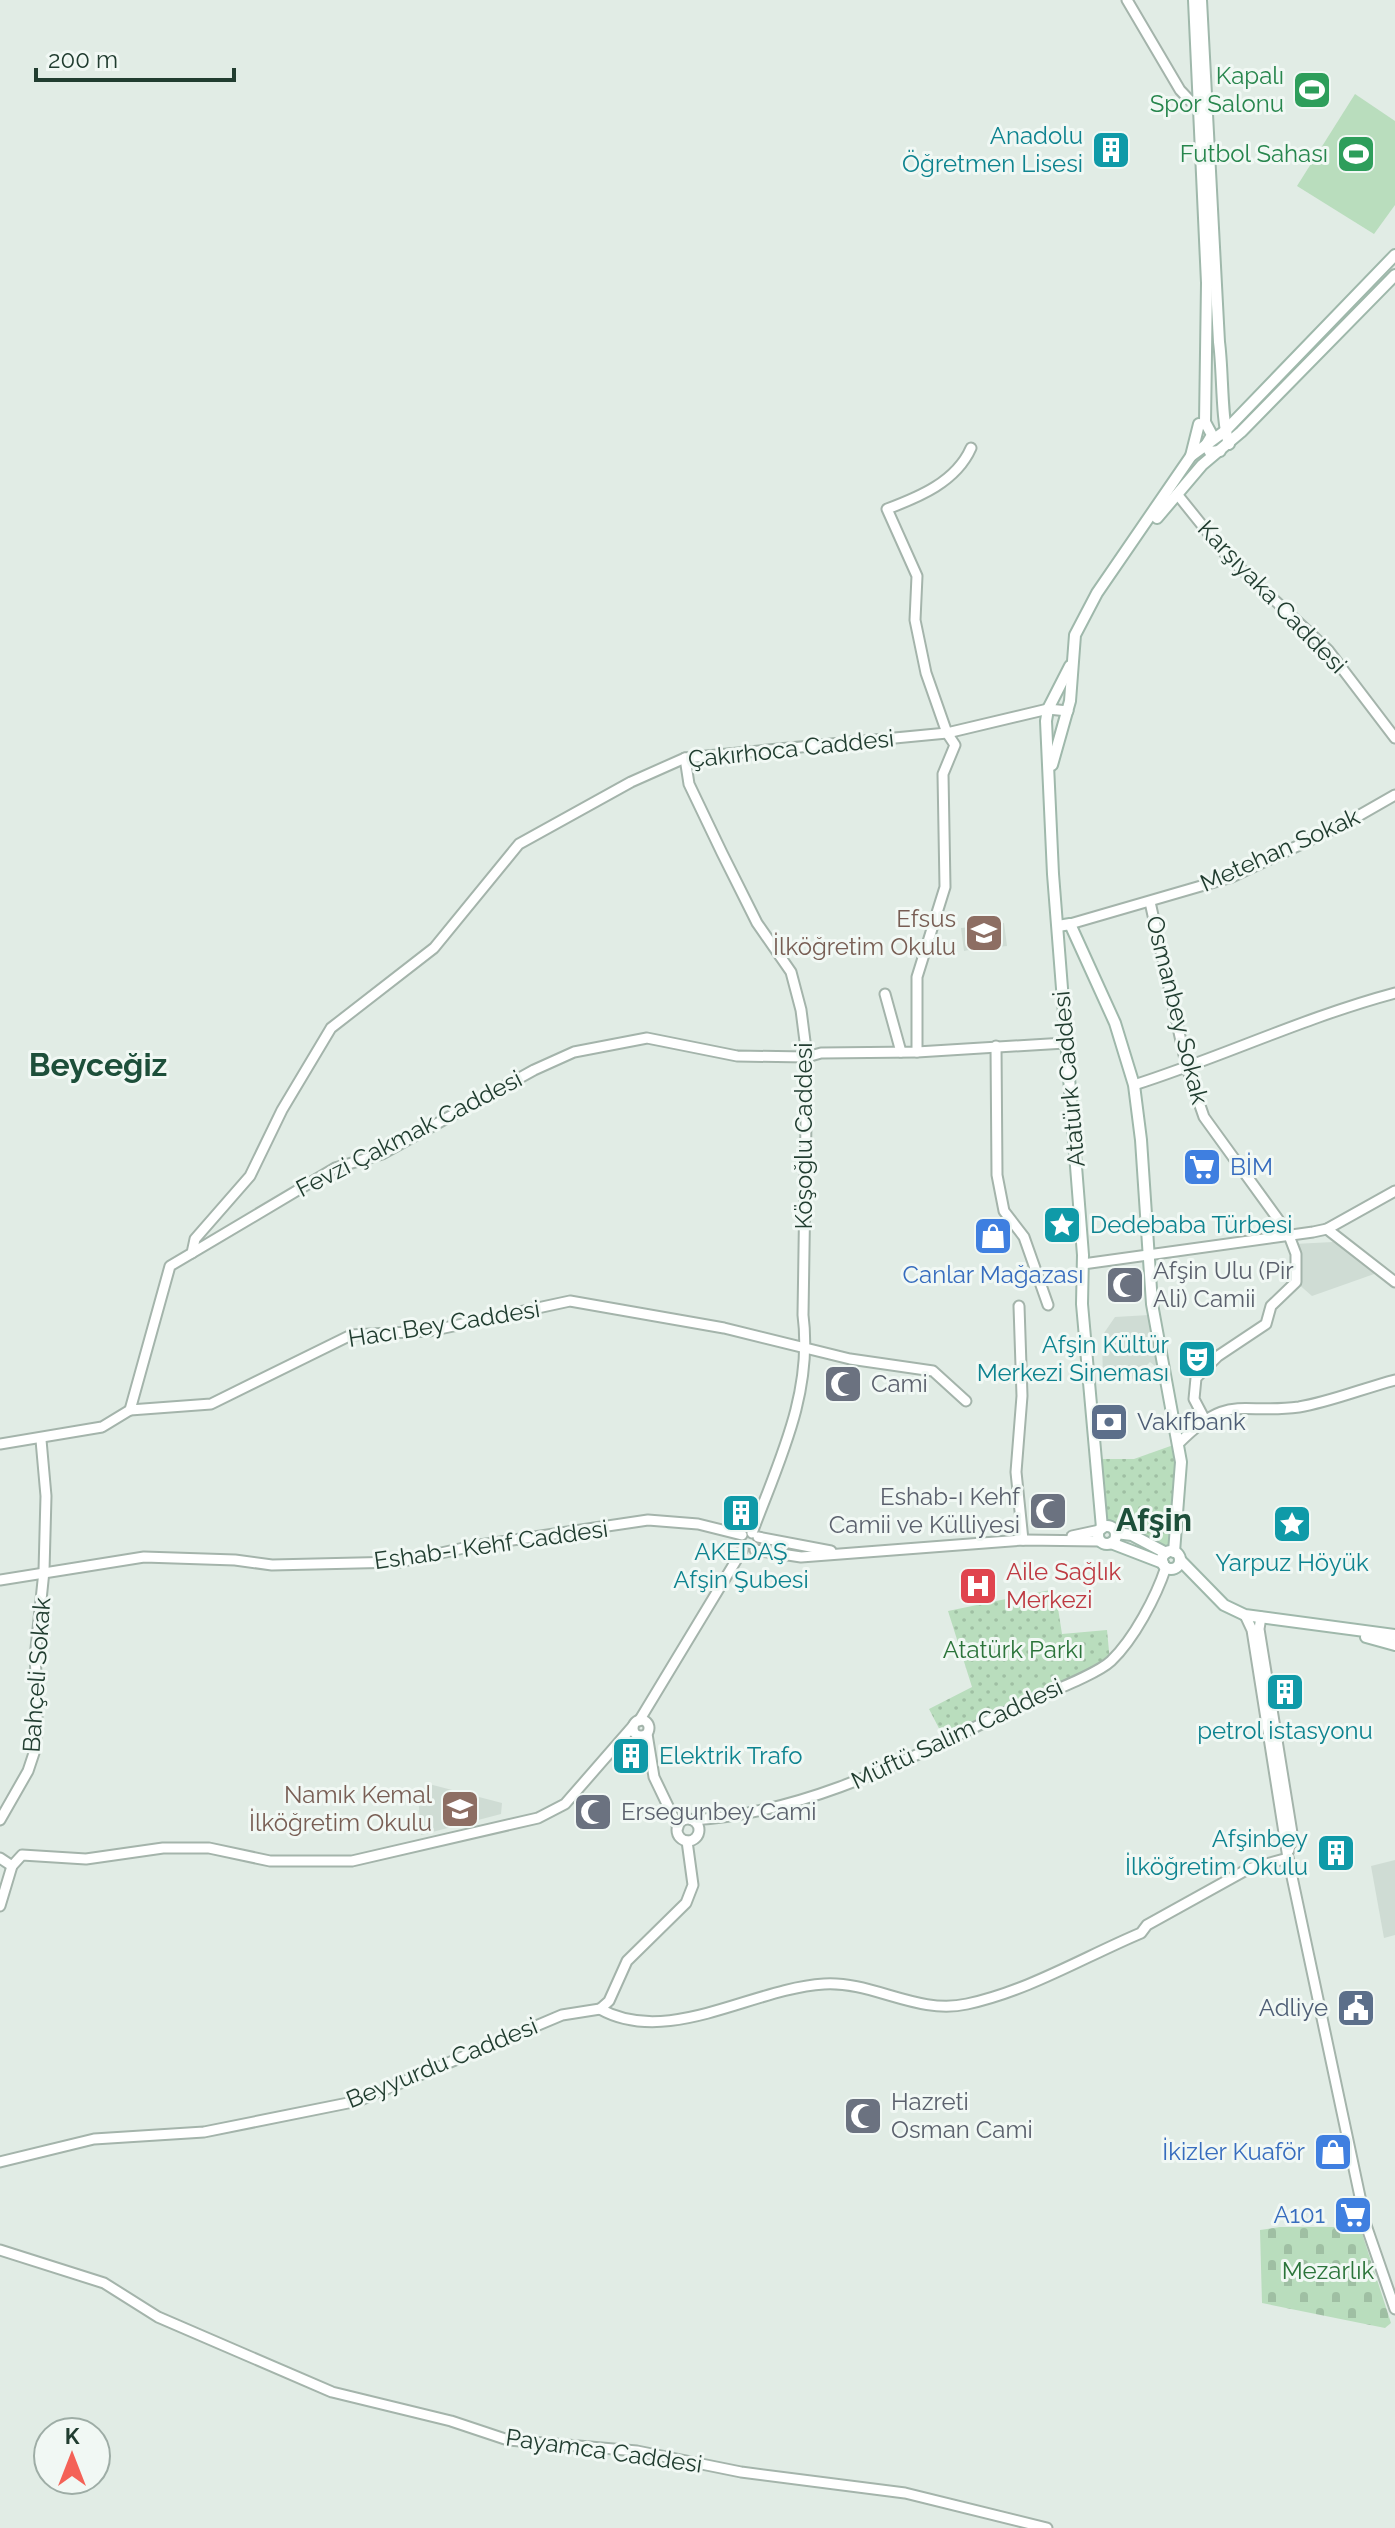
<svg xmlns="http://www.w3.org/2000/svg" width="1395" height="2528" font-family="Raleway,sans-serif">
<style>
.built{fill:#cfdcd4}
.cemetery{fill:url(#cemetery-stones)}
.park{fill:url(#park-dots)}
.garden{fill:#b9ddbd}
.lines{fill:none;stroke-linecap:round;stroke-linejoin:round}
.tertiary-casing{stroke:#a4b4ab;stroke-width:13}
.secondary-casing{stroke:#9fb8ab;stroke-width:14}
.tertiary{stroke:#fff;stroke-width:9}
.secondary{stroke:#fff;stroke-width:10}
.labels{text-anchor:middle;stroke-width:6;stroke-linejoin:round;paint-order:stroke}
.leisure-label{font-size:24px;fill:#27864d;stroke:#f1f8f4;text-anchor:end}
.culture-label{font-size:24px;fill:#0d838f;stroke:#f1f8f4;text-anchor:end}
.street-label{font-size:24px;fill:#213d30;stroke:#f1f8f4}
.education-label{font-size:24px;fill:#785e54;stroke:#f1f8f4;text-anchor:end}
.shop-label{font-size:24px;fill:#366cbe;stroke:#f1f8f4;text-anchor:end}
.worship-label{font-size:24px;fill:#5b616d;stroke:#f1f8f4;text-anchor:start}
.service-label{font-size:24px;fill:#4e5e75;stroke:#f1f8f4;text-anchor:start}
.health-label{font-size:24px;fill:#be3a42;stroke:#f1f8f4;text-anchor:start}
.park-label{font-size:24px;fill:#2b743a;stroke:#f1f8f4}
.district-label{font-size:32px;font-weight:bold;fill:#1d4f3a;stroke:#f1f8f4}
</style>
<defs>
<pattern id="cemetery-stones" width="16" height="16" patternUnits="userSpaceOnUse" patternTransform="scale(2)"><rect width="16" height="16" fill="#b9ddbd"/><path d="M2 7V4a2 2 0 0 1 4 0v3zM10 15v-3a2 2 0 0 1 4 0v3z" fill="#9fbfa3"/></pattern>
<pattern id="park-dots" width="8" height="8" patternUnits="userSpaceOnUse" patternTransform="scale(2)"><rect width="8" height="8" fill="#b9ddbd"/><path d="M2 2h.1M6 6h.1" fill="none" stroke="#9fbfa3" stroke-width="1.8" stroke-linecap="round"/></pattern>
</defs>
<rect width="100%" height="100%" fill="#e1ece5"/>
<!-- built -->
<g class="built">
<path d="M1004,923L1007,946L997,947L995,938L973,941L974,949L964,951L961,928Z"/>
<path d="M1333,1242L1377,1273L1312,1296L1296,1282L1294,1244Z"/>
<path d="M1149,1315L1155,1323L1160,1360L1155,1366L1150,1362L1144,1368L1145,1378L1103,1382L1102,1336L1115,1317Z"/>
<path d="M429,1784L502,1803L501,1814L421,1835L418,1794Z"/>
<path d="M1395,1860V1935L1384,1938L1371,1866Z"/>
</g>
<!-- cemetery -->
<path class="cemetery" d="M1280,2227H1360L1391,2323L1385,2328L1262,2303L1260,2230Z"/>
<!-- park -->
<g class="park">
<path d="M1179,1443L1174,1552L1132,1535L1118,1522H1108L1098,1459H1134Z"/>
<path d="M1055,1589L1062,1634L1107,1630L1110,1662L945,1740L929,1709L972,1687L948,1611Z"/>
</g>
<!-- garden -->
<path class="garden" d="M1355,94L1395,121V205L1374,234L1297,186Z"/>
<g class="lines">
<!-- tertiary casing -->
<g class="tertiary-casing">
<g id="tertiary">
<path d="M1127,0L1180,90L1197,108"/>
<path d="M1177,494L1226,555L1328,650L1395,738"/>
<path d="M685,758L689,784L722,853L757,923L791,972L801,1010L807,1057L803,1315C813,1393 779,1461 752,1533"/>
<path d="M1150,902L1187,1068L1204,1117L1288,1233L1296,1254V1282L1271,1306L1266,1324L1218,1356L1196,1378L1194,1399L1204,1418"/>
<path d="M1070,924L1232,877L1346,823L1395,795"/>
<path d="M885,994L901,1052"/>
<path d="M996,1046L997,1175L1004,1211L1024,1237L1048,1305"/>
<path d="M917,1052V977L945,887L943,774L955,745L947,733L926,673L915,620L917,576L887,509C919,497 956,482 971,448"/>
<path d="M1134,1085C1222,1057 1305,1017 1395,993"/>
<path d="M1327,1229L1395,1282"/>
<path d="M192,1253L335,1168L382,1154L534,1070L574,1052L647,1038L737,1056L807,1057L821,1053L917,1052L1065,1043"/>
<path d="M1083,1264L1313,1232L1327,1229L1395,1191"/>
<path d="M1019,1306L1022,1396L1016,1472L1023,1540"/>
<path d="M130,1410L170,1266L192,1253L195,1239L250,1176L282,1110L331,1028L434,948L519,844L631,782L685,758L947,733L1048,709L1068,711"/>
<path d="M1179,1443C1230,1392 1239,1415 1299,1407C1330,1402 1364,1388 1395,1380"/>
<path d="M0,1444L102,1427L130,1410L211,1404L351,1335L430,1331L570,1301L724,1328L850,1359L933,1371L966,1401"/>
<path d="M1072,1536L1100,1530"/>
<path d="M758,1537L831,1551"/>
<path d="M755,1550L801,1557L1023,1540L1100,1541"/>
<path d="M0,1580L144,1557L235,1560L272,1565L400,1562L473,1546L648,1520L698,1524L742,1535"/>
<path d="M1245,1615L1252,1630L1288,1858L1366,2225L1395,2309"/>
<path d="M1261,1617L1259,1629L1292,1833L1289,1850"/>
<circle cx="641" cy="1728" r="8"/>
<path d="M639,1721L743,1549"/>
<path d="M647,1734L654,1777L678,1827"/>
<circle cx="688" cy="1830" r="11"/>
<path d="M0,1820L28,1771L35,1750L38,1702L35,1658L44,1571L46,1496L41,1440"/>
<path d="M692,1820C812,1813 917,1754 1023,1704C1044,1694 1096,1675 1111,1661C1134,1639 1156,1597 1166,1567"/>
<path d="M0,1858L12,1866"/>
<path d="M0,1906L12,1866L22,1855L86,1859L163,1848H209L270,1861H352L538,1818L565,1804L633,1726"/>
<path d="M600,2009C668,2047 753,1988 824,1984C873,1981 917,2015 967,2004C1028,1991 1084,1957 1141,1933L1147,1925L1248,1869L1288,1858"/>
<path d="M600,2009L609,2001L627,1961L686,1903L693,1885L687,1841"/>
<path d="M0,2162L94,2139L204,2132L358,2101L562,2015L600,2009"/>
<path d="M0,2250L104,2283L158,2317L332,2392L451,2421L508,2440L637,2451L741,2472L905,2493L1047,2528"/>
</g>
</g>
<!-- secondary casing -->
<g class="secondary-casing">
<g id="secondary">
<path d="M1194,0L1207,283L1205,422L1212,435L1206,445L1210,452L1220,451"/>
<path d="M1201,0L1219,342C1223,371 1221,419 1229,444"/>
<path d="M1191,456L1199,424"/>
<path d="M1157,518L1202,465L1241,432L1395,275"/>
<path d="M1070,666L1048,709L1046,721L1053,874L1083,1255L1082,1304L1102,1528"/>
<path d="M1052,765L1070,701L1075,635L1097,593L1191,456L1225,431L1395,255"/>
<path d="M1058,926L1070,924L1115,1023L1134,1085L1141,1140L1152,1304L1181,1462L1174,1552"/>
<circle cx="1107" cy="1535" r="9"/>
<path d="M1116,1533L1132,1535L1166,1553"/>
<path d="M1111,1543L1163,1563"/>
<circle cx="1171" cy="1560" r="9"/>
<path d="M1180,1560L1224,1605L1245,1615L1395,1635"/>
<path d="M1366,1637L1395,1645"/>
</g>
</g>
<!-- tertiary -->
<use href="#tertiary" class="tertiary"/>
<!-- secondary -->
<use href="#secondary" class="secondary"/>
</g>
<!-- icons -->
<defs>
<g id="stadium-square" transform="scale(2)"><rect x="-9" y="-9" width="18" height="18" rx="4" fill="#2e9e5b" stroke="#f1f8f4"/><path d="M0-5a6.5 5 0 1 0 0 10a6.5 5 0 1 0 0-10ZM-3.5-1.8h7v3.6h-7Z" fill="#fff"/></g>
<g id="building-square" transform="scale(2)"><rect x="-9" y="-9" width="18" height="18" rx="4" fill="#0f9aa8" stroke="#f1f8f4"/><path d="M-4-6H4V6H1V3H-1V6H-4ZM-2.5-4.3h1.7v1.8h-1.7ZM.8-4.3h1.7v1.8H.8ZM-2.5-1h1.7V.8h-1.7ZM.8-1h1.7V.8H.8Z" fill="#fff"/></g>
<g id="school-square" transform="scale(2)"><rect x="-9" y="-9" width="18" height="18" rx="4" fill="#8d6e63" stroke="#f1f8f4"/><path d="M0-5L7-2L0 1L-7-2ZM-4 1L0 2.5L4 1V4Q0 6-4 4Z" fill="#fff"/></g>
<g id="supermarket-square" transform="scale(2)"><rect x="-9" y="-9" width="18" height="18" rx="4" fill="#3f7fe0" stroke="#f1f8f4"/><path d="M-6-5.5h2.5l.6 2H6L4.5 2H-2.5L-4.4-4H-6ZM-1.5 3.2a1.3 1.3 0 1 0 .1 0ZM3 3.2a1.3 1.3 0 1 0 .1 0Z" fill="#fff"/></g>
<g id="sight-square" transform="scale(2)"><rect x="-9" y="-9" width="18" height="18" rx="4" fill="#0f9aa8" stroke="#f1f8f4"/><path d="M0-6L1.8-2.2L6-1.7L2.9 1.2L3.7 5.4L0 3.3L-3.7 5.4L-2.9 1.2L-6-1.7L-1.8-2.2Z" fill="#fff"/></g>
<g id="shop-square" transform="scale(2)"><rect x="-9" y="-9" width="18" height="18" rx="4" fill="#3f7fe0" stroke="#f1f8f4"/><path d="M-5-2.5h2.3a2.7 3.5 0 0 1 5.4 0H5L5.5 6h-11ZM-1.5-2.5h3a1.5 2.3 0 0 0-3 0Z" fill="#fff"/></g>
<g id="mosque-square" transform="scale(2)"><rect x="-9" y="-9" width="18" height="18" rx="4" fill="#6b7280" stroke="#f1f8f4"/><path d="M3.5-4.9A6 6 0 1 0 3.5 4.9A5 5 0 1 1 3.5-4.9Z" fill="#fff"/></g>
<g id="theatre-square" transform="scale(2)"><rect x="-9" y="-9" width="18" height="18" rx="4" fill="#0f9aa8" stroke="#f1f8f4"/><path d="M-5-5.5Q0-4 5-5.5V0Q5 5 0 6Q-5 5-5 0ZM-3.3-2.5H-1v1.5H-3.3ZM1-2.5H3.3v1.5H1ZM-2.8 1Q0 5.5 2.8 1Z" fill="#fff"/></g>
<g id="bank-square" transform="scale(2)"><rect x="-9" y="-9" width="18" height="18" rx="4" fill="#5c6f8a" stroke="#f1f8f4"/><path d="M-6-4H6V4H-6ZM0-2.3a2.3 2.3 0 1 0 0 4.6a2.3 2.3 0 1 0 0-4.6Z" fill="#fff"/></g>
<g id="hospital-square" transform="scale(2)"><rect x="-9" y="-9" width="18" height="18" rx="4" fill="#e0444e" stroke="#f1f8f4"/><path d="M-5-5h3v3.5h4V-5h3V5h-3V1.5h-4V5h-3Z" fill="#fff"/></g>
<g id="civic-square" transform="scale(2)"><rect x="-9" y="-9" width="18" height="18" rx="4" fill="#5c6f8a" stroke="#f1f8f4"/><path d="M-.6-6.5H3V-4.5H.6V-3L4-1V1h2V6H-6V1h2V-1L-.6-3ZM-1.2 2.5V6h2.4V2.5Z" fill="#fff"/></g>
</defs>
<g fill-rule="evenodd">
<use href="#stadium-square" x="1312" y="90"/>
<use href="#building-square" x="1111" y="150"/>
<use href="#stadium-square" x="1356" y="154"/>
<use href="#school-square" x="984" y="933"/>
<use href="#supermarket-square" x="1202" y="1167"/>
<use href="#sight-square" x="1062" y="1225"/>
<use href="#shop-square" x="993" y="1236"/>
<use href="#mosque-square" x="1125" y="1285"/>
<use href="#theatre-square" x="1197" y="1359"/>
<use href="#mosque-square" x="843" y="1384"/>
<use href="#bank-square" x="1109" y="1422"/>
<use href="#mosque-square" x="1048" y="1511"/>
<use href="#building-square" x="741" y="1513"/>
<use href="#sight-square" x="1292" y="1524"/>
<use href="#hospital-square" x="978" y="1586"/>
<use href="#building-square" x="1285" y="1692"/>
<use href="#building-square" x="631" y="1756"/>
<use href="#school-square" x="460" y="1809"/>
<use href="#mosque-square" x="593" y="1812"/>
<use href="#building-square" x="1336" y="1853"/>
<use href="#civic-square" x="1356" y="2008"/>
<use href="#mosque-square" x="863" y="2116"/>
<use href="#shop-square" x="1333" y="2152"/>
<use href="#supermarket-square" x="1353" y="2215"/>
</g>
<g class="labels">
<!-- leisure labels -->
<g class="leisure-label">
<text x="1284" y="84">Kapalı<tspan x="1284" dy="28">Spor Salonu</tspan></text>
<text x="1328" y="162">Futbol Sahası</text>
</g>
<!-- culture labels -->
<g class="culture-label">
<text x="1083" y="144">Anadolu<tspan x="1083" dy="28">Öğretmen Lisesi</tspan></text>
<text x="1090" y="1233" text-anchor="start">Dedebaba Türbesi</text>
<text x="1169" y="1353">Afşin Kültür<tspan x="1169" dy="28">Merkezi Sineması</tspan></text>
<text x="741" y="1560" text-anchor="middle">AKEDAŞ<tspan x="741" dy="28">Afşin Şubesi</tspan></text>
<text x="1292" y="1571" text-anchor="middle">Yarpuz Höyük</text>
<text x="1285" y="1739" text-anchor="middle">petrol istasyonu</text>
<text x="659" y="1764" text-anchor="start">Elektrik Trafo</text>
<text x="1308" y="1847">Afşinbey<tspan x="1308" dy="28">İlköğretim Okulu</tspan></text>
</g>
<!-- street labels -->
<g class="street-label">
<text transform="translate(1272 597) rotate(46)" y="8">Karşıyaka Caddesi</text>
<text transform="translate(791 749) rotate(-6)" y="8">Çakırhoca Caddesi</text>
<text transform="translate(1280 850) rotate(-24)" y="8">Metehan Sokak</text>
<text transform="translate(1177 1010) rotate(76)" y="8">Osmanbey Sokak</text>
<text transform="translate(1069 1079) rotate(-95)" y="8">Atatürk Caddesi</text>
<text transform="translate(409 1134) rotate(-27)" y="8">Fevzi Çakmak Caddesi</text>
<text transform="translate(804 1136) rotate(-90)" y="8">Köşoğlu Caddesi</text>
<text transform="translate(444 1324) rotate(-9)" y="8">Hacı Bey Caddesi</text>
<text transform="translate(491 1545) rotate(-8)" y="8">Eshab-ı Kehf Caddesi</text>
<text transform="translate(37 1675) rotate(-86)" y="8">Bahçeli Sokak</text>
<text transform="translate(957 1734) rotate(-25)" y="8">Müftü Salim Caddesi</text>
<text transform="translate(442 2063) rotate(-22)" y="8">Beyyurdu Caddesi</text>
<text transform="translate(604 2451) rotate(8)" y="8">Payamca Caddesi</text>
</g>
<!-- education labels -->
<g class="education-label">
<text x="956" y="927">Efsus<tspan x="956" dy="28">İlköğretim Okulu</tspan></text>
<text x="432" y="1803">Namık Kemal<tspan x="432" dy="28">İlköğretim Okulu</tspan></text>
</g>
<!-- shop labels -->
<g class="shop-label">
<text x="1230" y="1175" text-anchor="start">BİM</text>
<text x="993" y="1283" text-anchor="middle">Canlar Mağazası</text>
<text x="1305" y="2160">İkizler Kuaför</text>
<text x="1325" y="2223">A101</text>
</g>
<!-- worship labels -->
<g class="worship-label">
<text x="1153" y="1279">Afşin Ulu (Pir<tspan x="1153" dy="28">Ali) Camii</tspan></text>
<text x="871" y="1392">Cami</text>
<text x="1020" y="1505" text-anchor="end">Eshab-ı Kehf<tspan x="1020" dy="28">Camii ve Külliyesi</tspan></text>
<text x="621" y="1820">Ersegunbey Cami</text>
<text x="891" y="2110">Hazreti<tspan x="891" dy="28">Osman Cami</tspan></text>
</g>
<!-- service labels -->
<g class="service-label">
<text x="1137" y="1430">Vakıfbank</text>
<text x="1328" y="2016" text-anchor="end">Adliye</text>
</g>
<!-- health labels -->
<g class="health-label">
<text x="1006" y="1580">Aile Sağlık<tspan x="1006" dy="28">Merkezi</tspan></text>
</g>
<!-- park labels -->
<g class="park-label">
<text x="1013" y="1658">Atatürk Parkı</text>
<text x="1328" y="2279">Mezarlık</text>
</g>
<!-- district labels -->
<g class="district-label">
<text x="98" y="1076">Beyceğiz</text>
<text x="1154" y="1531">Afşin</text>
</g>
</g>
<!-- north arrow -->
<g transform="translate(72 2456)"><circle r="38" fill="#f1f8f4" stroke="#9eada6" stroke-width="2"/>
<path d="M0-6L14 30L0 20L-14 30Z" fill="#f46257"/>
<text y="-12" font-size="22" font-weight="bold" text-anchor="middle" fill="#213d30">K</text>
</g>
<!-- scale -->
<path d="M36 68v12h198v-12" fill="none" stroke="#213d30" stroke-width="4"/>
<text x="48" y="68" font-size="24" fill="#213d30" stroke="#f1f8f4" stroke-width="6" paint-order="stroke">200 m</text>
</svg>
